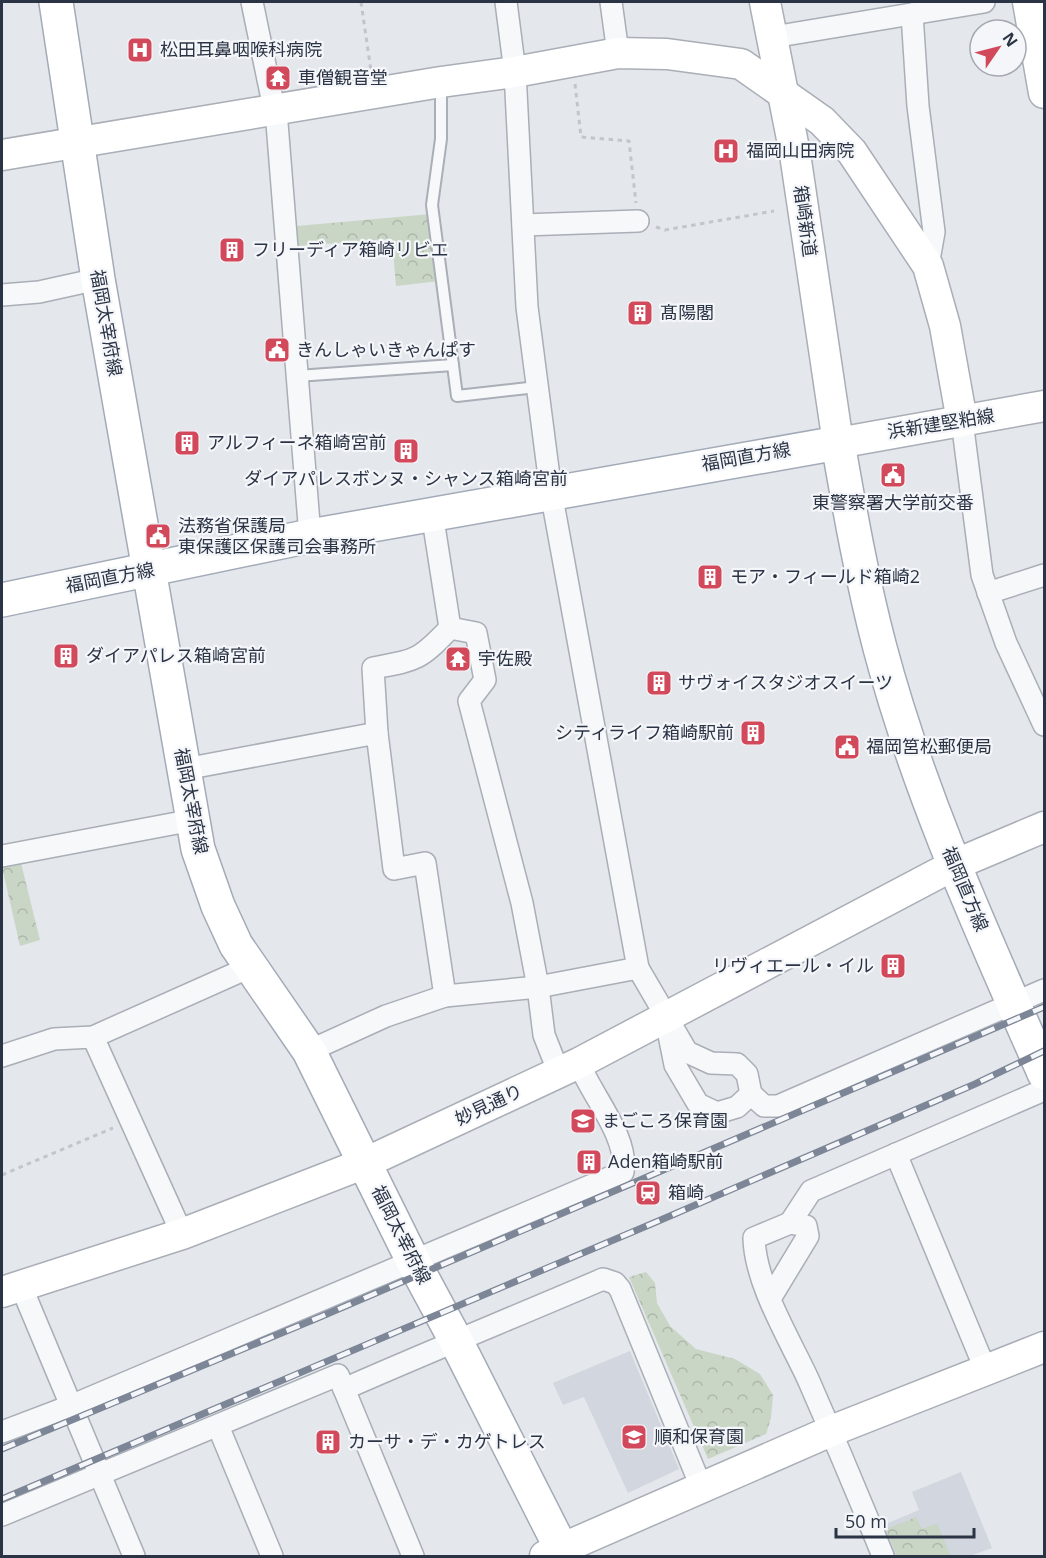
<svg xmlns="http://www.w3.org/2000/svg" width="1046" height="1558" font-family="'Open Sans','Noto Sans JP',sans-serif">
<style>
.built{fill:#d2d6de}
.park{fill:url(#park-crowns)}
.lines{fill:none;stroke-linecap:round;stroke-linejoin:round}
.lane-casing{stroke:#a9aeb7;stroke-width:14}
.street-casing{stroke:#a9aeb7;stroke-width:24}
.secondary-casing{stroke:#a9aeb7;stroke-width:33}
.primary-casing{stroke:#a3abb8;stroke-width:36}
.path{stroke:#c2c5cb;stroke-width:3;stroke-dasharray:4.5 4.5;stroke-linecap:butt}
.lane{stroke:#f7f8fa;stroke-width:10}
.street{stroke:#f7f8fa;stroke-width:21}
.secondary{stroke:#fff;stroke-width:30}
.primary{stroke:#fff;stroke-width:33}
.rail-casing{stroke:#7d8696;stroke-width:7}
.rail{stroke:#f4f6f9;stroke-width:4.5;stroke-dasharray:14;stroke-linecap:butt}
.labels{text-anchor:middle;stroke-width:4.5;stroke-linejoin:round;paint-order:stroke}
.poi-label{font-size:18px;fill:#2b3445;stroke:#f4f6f9;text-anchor:start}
.street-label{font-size:18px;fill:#2b3445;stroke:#f4f6f9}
</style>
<defs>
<pattern id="park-crowns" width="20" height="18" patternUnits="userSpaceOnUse" patternTransform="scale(1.5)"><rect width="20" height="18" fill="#c9d6c5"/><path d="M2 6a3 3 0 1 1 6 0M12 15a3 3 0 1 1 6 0" fill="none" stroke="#adb8ab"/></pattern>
</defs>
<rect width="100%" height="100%" fill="#e4e7ec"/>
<!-- built -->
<g class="built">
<path d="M630,1351L679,1469L628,1493L584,1397L563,1405L553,1383Z"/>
<path d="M961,1472L992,1548L970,1556H894L881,1526L919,1510L912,1492Z"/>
</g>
<!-- park -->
<g class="park">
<path d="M431,214L440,281L396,286L392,239L298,246L297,226Z"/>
<path d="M21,863L40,940L20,946L2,867Z"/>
<path d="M646,1272L655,1283L657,1303L670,1326L696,1349L735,1359L760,1374L773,1395L771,1418L766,1434L708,1459L629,1277Z"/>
<path d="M916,1517L922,1529L937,1523L951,1556H897L886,1529Z"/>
</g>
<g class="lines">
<!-- lane casing -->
<g class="lane-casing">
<g id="lane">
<path d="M441,85V139L432,205L457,396L537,387"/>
<path d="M297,376L453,365"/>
</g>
</g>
<!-- street casing -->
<g class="street-casing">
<g id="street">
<path d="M252,2L277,123L310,536"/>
<path d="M506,2L515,72L527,307L551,492L638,968L687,1052L711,1063L737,1064L747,1074L751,1094L737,1107L717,1113L698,1104L675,1065L665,1015"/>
<path d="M611,2L618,53"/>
<path d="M912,14L918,106L934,232L928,266"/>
<path d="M773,37L984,2"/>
<path d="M523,225L638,221"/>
<path d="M2,295L39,292L98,279"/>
<path d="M962,421L982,575L1006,643L1044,725"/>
<path d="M432,513L450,628L476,633L485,680L469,701L522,903L538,987L544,1035L559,1073"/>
<path d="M988,593L1044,575"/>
<path d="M377,733L373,668C416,660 419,661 450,628"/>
<path d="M185,769L377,733L394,869L425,863L445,996"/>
<path d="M2,856L193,820"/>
<path d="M93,1037L182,1234"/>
<path d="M309,1051L386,1016L445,996L538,987L638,968"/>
<path d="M2,1056L54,1039L93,1037L250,967"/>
<path d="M751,1094L764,1106H778L1044,990"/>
<path d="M896,1154L986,1371"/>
<path d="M790,1223L811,1191L1044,1090"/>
<path d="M21,1286L134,1556"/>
<path d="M771,1297L808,1236L806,1226L790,1223L754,1238C755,1283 789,1338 808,1379C834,1438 859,1497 883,1556"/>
<path d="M344,1389L413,1556"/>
<path d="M218,1426L272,1556"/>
<path d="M2,1432L73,1405L623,1172C629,1137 591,1095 579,1063"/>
<path d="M2,1515L338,1375L344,1389C430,1351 517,1316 603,1279L615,1283L620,1289L702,1489"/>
</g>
</g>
<!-- secondary casing -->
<g class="secondary-casing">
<g id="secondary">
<path d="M765,2L795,154L838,443L1044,406"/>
<path d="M1028,2L1044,93"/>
<path d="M2,155L441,82L515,72L618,53L667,54L741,64L822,121L852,152L928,266L945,326L962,421"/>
<path d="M2,1292L182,1234L365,1163L579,1063L954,865L1044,827"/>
<path d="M545,1556L831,1431L1044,1347"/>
</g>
</g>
<!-- primary casing -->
<g class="primary-casing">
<g id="primary">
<path d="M56,2L98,279L198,849L218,906L236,945L309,1051L413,1261L455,1339L565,1556"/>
<path d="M2,600L310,536L838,443C850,512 862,580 880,648C919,795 983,934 1044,1073"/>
</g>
</g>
<!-- path -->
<g class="path">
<path d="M361,2L371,71"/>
<path d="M575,84L581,137L629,141L636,203"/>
<path d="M656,227L665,230L774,211"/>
<path d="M2,1175L113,1128"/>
</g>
<!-- lane -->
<use href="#lane" class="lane"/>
<!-- street -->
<use href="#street" class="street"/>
<!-- secondary -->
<use href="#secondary" class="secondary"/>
<!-- primary -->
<use href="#primary" class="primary"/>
<!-- rail casing -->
<g class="rail-casing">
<g id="rail">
<path d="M2,1449L320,1317L1044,1007"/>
<path d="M2,1499L663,1219L975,1084L1044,1051"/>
</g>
</g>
<!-- rail -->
<use href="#rail" class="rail"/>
</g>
<!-- icons -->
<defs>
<g id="hospital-square" transform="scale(1.35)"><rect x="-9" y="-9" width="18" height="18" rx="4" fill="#d1495b" stroke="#f4f6f9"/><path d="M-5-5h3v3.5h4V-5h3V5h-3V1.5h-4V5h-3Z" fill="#fff"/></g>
<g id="temple-square" transform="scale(1.35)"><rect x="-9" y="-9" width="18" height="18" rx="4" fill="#d1495b" stroke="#f4f6f9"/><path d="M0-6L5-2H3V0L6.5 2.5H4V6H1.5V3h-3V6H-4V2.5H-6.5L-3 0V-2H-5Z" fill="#fff"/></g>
<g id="building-square" transform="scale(1.35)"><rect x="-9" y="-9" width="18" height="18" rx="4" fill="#d1495b" stroke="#f4f6f9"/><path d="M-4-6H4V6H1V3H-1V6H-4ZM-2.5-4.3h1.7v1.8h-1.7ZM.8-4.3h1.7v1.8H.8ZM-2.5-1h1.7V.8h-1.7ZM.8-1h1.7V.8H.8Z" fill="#fff"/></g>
<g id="civic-square" transform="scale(1.35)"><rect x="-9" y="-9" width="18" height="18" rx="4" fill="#d1495b" stroke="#f4f6f9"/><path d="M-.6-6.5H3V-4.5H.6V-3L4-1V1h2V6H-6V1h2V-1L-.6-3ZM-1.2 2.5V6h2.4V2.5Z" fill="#fff"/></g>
<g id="school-square" transform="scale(1.35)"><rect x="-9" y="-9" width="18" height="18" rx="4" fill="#d1495b" stroke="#f4f6f9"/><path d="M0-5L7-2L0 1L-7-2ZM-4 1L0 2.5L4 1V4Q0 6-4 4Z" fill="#fff"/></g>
<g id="station-square" transform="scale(1.35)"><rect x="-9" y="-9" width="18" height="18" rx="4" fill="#d1495b" stroke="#f4f6f9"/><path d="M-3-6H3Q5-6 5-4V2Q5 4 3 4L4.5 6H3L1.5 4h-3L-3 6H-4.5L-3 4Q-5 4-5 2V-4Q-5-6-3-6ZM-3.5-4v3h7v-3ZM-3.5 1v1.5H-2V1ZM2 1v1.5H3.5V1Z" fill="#fff"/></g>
</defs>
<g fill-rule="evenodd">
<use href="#hospital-square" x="140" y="50"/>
<use href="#temple-square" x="278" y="78"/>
<use href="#hospital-square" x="726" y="151"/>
<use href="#building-square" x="232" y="250"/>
<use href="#building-square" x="640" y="313"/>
<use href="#civic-square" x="277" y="350"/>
<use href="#building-square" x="187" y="443"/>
<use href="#building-square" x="406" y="451"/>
<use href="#civic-square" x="893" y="475"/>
<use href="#civic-square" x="158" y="536"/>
<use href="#building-square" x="710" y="577"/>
<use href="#building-square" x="66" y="656"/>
<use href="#temple-square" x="458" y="659"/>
<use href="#building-square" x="659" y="683"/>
<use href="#building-square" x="753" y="733"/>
<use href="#civic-square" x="847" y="747"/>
<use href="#building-square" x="893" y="966"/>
<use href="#school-square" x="583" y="1121"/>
<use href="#building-square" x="589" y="1162"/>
<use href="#station-square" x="648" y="1193"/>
<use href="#school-square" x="634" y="1437"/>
<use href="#building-square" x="328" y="1442"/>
</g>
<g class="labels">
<!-- poi labels -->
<g class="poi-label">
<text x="160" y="56">松田耳鼻咽喉科病院</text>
<text x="298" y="84">車僧観音堂</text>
<text x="746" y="157">福岡山田病院</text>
<text x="252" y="256">フリーディア箱崎リビエ</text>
<text x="660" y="319">髙陽閣</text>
<text x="296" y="356">きんしゃいきゃんぱす</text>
<text x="207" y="449">アルフィーネ箱崎宮前</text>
<text x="406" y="485" text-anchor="middle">ダイアパレスボンヌ・シャンス箱崎宮前</text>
<text x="893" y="509" text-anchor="middle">東警察署大学前交番</text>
<text x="178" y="532">法務省保護局<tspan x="178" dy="21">東保護区保護司会事務所</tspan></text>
<text x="730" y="583">モア・フィールド箱崎2</text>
<text x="86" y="662">ダイアパレス箱崎宮前</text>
<text x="478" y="665">宇佐殿</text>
<text x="678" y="689">サヴォイスタジオスイーツ</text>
<text x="734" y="739" text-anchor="end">シティライフ箱崎駅前</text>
<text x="866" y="753">福岡筥松郵便局</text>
<text x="874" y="972" text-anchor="end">リヴィエール・イル</text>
<text x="602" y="1127">まごころ保育園</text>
<text x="608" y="1168">Aden箱崎駅前</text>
<text x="668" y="1199">箱崎</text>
<text x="654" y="1443">順和保育園</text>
<text x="348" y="1448">カーサ・デ・カゲトレス</text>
</g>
<!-- street labels -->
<g class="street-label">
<text transform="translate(805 221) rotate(82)" y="6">箱崎新道</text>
<text transform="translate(106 323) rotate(80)" y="6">福岡太宰府線</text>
<text transform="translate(941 424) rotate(-9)" y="6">浜新建堅粕線</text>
<text transform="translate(746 457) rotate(-10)" y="6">福岡直方線</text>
<text transform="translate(110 578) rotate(-11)" y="6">福岡直方線</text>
<text transform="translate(191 801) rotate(79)" y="6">福岡太宰府線</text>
<text transform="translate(965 889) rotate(67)" y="6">福岡直方線</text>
<text transform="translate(489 1105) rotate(-25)" y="6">妙見通り</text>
<text transform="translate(401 1235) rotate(63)" y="6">福岡太宰府線</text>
</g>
</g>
<!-- border -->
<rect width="1046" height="1558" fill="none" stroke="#2b3445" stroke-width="6"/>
<!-- north arrow -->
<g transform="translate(998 48) rotate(55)"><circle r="28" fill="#f4f6f9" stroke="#a4a8b1" stroke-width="1.5"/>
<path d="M0-4.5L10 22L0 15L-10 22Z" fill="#d1495b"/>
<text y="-9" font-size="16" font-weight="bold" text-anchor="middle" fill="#2b3445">N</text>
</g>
<!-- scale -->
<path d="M836 1528v9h138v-9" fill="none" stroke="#2b3445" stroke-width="3"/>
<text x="845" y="1528" font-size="18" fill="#2b3445" stroke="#f4f6f9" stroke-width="4.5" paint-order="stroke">50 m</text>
</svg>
